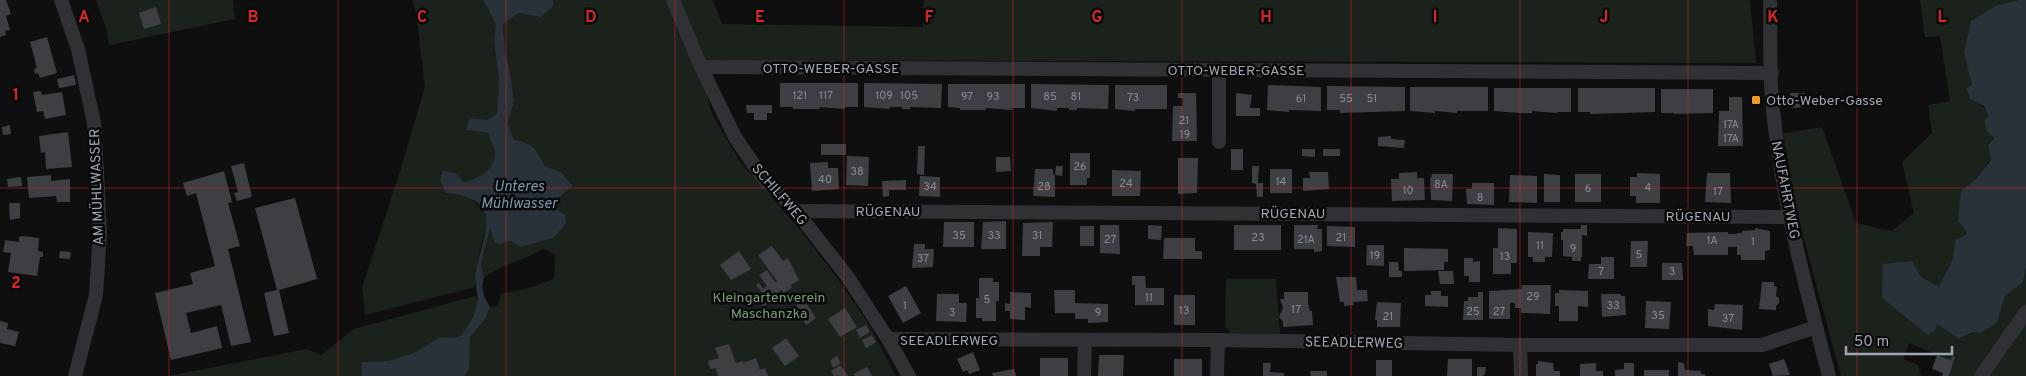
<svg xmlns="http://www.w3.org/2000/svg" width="2026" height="376" font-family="Overpass,sans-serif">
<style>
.green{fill:#1b221c}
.water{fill:#293238}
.building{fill:#3e3f43}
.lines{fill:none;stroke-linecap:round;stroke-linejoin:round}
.street{stroke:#303135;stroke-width:14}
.grid{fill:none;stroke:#d62828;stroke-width:1;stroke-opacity:0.55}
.poi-dot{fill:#ec9c2b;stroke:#0a0a0b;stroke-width:2}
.labels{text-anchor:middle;stroke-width:5;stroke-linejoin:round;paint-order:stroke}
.number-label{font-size:11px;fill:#888c96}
.street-label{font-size:14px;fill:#a0a6b1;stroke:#0a0a0b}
.poi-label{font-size:14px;fill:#a0a6b1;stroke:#0a0a0b;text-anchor:start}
.park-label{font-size:14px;fill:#789c77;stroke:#0a0a0b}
.water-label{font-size:15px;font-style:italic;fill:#7797ac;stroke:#0a0a0b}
.grid-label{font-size:16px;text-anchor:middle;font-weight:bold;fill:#d62828;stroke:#0a0a0b;stroke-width:5;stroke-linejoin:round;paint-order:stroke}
</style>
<rect width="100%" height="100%" fill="#0f0f10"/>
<!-- green -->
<g class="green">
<path d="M96,0H233L235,19L109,45L106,28Z"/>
<path d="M412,0H483L496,24L494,41L499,80L497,114L466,130L488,133C490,139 494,147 495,153C495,170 478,179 464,182L455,173L446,193L469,197L484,211L487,220L475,273V287L365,315L362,287L399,175L425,87L416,12Z"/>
<path d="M553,0H713L722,24L923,27L924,0H1750L1756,63L717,60L701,67L711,112L740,162L796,225L835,275L866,320L896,376H465L469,369L470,337L485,319L490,307L498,306L501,294L529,288L554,279L555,254L543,249C524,261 501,264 484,278L481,264L490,227L501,244L510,241L520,247L536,242L556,210L558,198L573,186L561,172L545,166L539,155L514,140L508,123L514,101L509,67L505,53L503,24L519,13L553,6Z"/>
<path d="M1920,0H2019L1995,6L1971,21L1964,53L1973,85L1966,88L1970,99C1991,109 1989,116 1994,137L1988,145L1991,159L1977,178L1961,191L1967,233L1964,236L1955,240L1953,259L1939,288L1921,277L1912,261L1937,324L1960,339L1973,332H1982L1997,323L2005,296L2023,282L2026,267V376H1949L1955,357L1952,356L1951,360L1909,343L1903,359L1918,365L1921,376H1841L1798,217L1783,133L1822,127L1856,223L1892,231L1914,213L1902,162L1932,133L1928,105L1950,101L1940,36L1925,37Z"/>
<path d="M1226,279H1276L1280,334L1231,333L1225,327Z"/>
<path d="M475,296L478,301L476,311L463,335L454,338L440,337L414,353L388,361L361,362L362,376H168L307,349L321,355L354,329Z"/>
</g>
<!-- water -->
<g class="water">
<path d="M483,0H553V6L541,17L519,13L503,24L505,53L509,67L514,101L508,123L514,140C533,143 536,149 545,166L561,172L573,186L558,198L556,210L565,214L566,224L553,238L520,247L510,241L501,244L495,243L490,228L481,264L484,278L482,286L485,298L490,307L485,319L470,337L469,369L465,376H362L361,362L388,361L414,353L440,337L454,338L462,335C468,325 476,315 477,304C479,293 473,281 476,269C479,256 490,224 485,213C478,197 461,195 446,193L440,180L443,171L455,173L464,182C478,179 495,170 495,153C494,147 490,139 488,133L466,130L470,118L486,120L497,114L499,80L494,41L496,24Z"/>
<path d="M2019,0H2026V267L2023,282L2005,296L1997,323L1982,332H1973L1959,339L1937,324L1935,330L1928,335L1882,298L1883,264L1912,261L1921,277L1939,287L1953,259L1955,240L1964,236L1967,233L1964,227L1958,222L1961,191L1977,178L1991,160L1988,145L1994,138L1987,131L1984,121L1989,116L1984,106L1970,99L1966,88L1972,85L1964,53L1971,21L1995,6Z"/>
</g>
<!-- building -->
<g class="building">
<path d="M0,0H6L11,14L6,16L10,30L5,31L6,35L0,37Z"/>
<path d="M156,7L161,24L144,29L139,13Z"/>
<path d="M47,37L57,73L40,78L38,73L35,74L34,69L37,68L30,42Z"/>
<path d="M74,75L76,85L59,88L57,79Z"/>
<path d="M780,83H858V107H845V109L819,107L820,109H793V107H780Z"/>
<path d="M864,83L942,84L941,108L910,107V109H902V107H890V109L864,107Z"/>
<path d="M948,84H1025V108H1012V110L986,108V110H960V108L948,107Z"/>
<path d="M1031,84L1109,85L1108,109L1077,108V110H1069V108H1057V111L1031,108Z"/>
<path d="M1115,85H1167V109H1135V111L1115,109Z"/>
<path d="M1268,85L1321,87V111L1289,110V112L1267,110Z"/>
<path d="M1327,86L1405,87V111L1340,113V110H1327Z"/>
<path d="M1410,87H1488V111H1457V113L1435,111V113L1410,111Z"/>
<path d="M1494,88H1571V112H1557V113L1532,111V113H1519L1494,111Z"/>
<path d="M1578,88H1655V112L1590,114V112H1578Z"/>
<path d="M1661,89H1713V113L1674,114V113H1661Z"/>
<path d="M41,91L42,95L62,92L66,115L45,119L43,111L37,112L33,92Z"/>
<path d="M1178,93H1196L1197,141H1172L1173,106H1183V98H1178Z"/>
<path d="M1236,93L1252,95L1250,108H1260V116H1236Z"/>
<path d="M1790,93H1805L1806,107L1791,108Z"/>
<path d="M1729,97H1742L1743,146H1718L1719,111H1729Z"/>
<path d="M746,105H772V113H767V120H754V113H747Z"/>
<path d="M10,125L11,134L3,135L2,127Z"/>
<path d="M68,132L72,167L46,169L45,152L41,153L39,136Z"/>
<path d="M1391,136V139L1405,140L1404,148L1378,146V137Z"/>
<rect x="821" y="144" width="25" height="11"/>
<path d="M918,146H925L924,175L917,174Z"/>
<rect x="1231" y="149" width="12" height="21"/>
<path d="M1302,149H1315V157L1302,156Z"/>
<rect x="1323" y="149" width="17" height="7"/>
<path d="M1070,153H1090V178H1087V185H1070Z"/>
<path d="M847,156L869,157L868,186L846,185Z"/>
<path d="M996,157H1010L1011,171L996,172Z"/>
<path d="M1178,158H1198L1197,193L1178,194Z"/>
<path d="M828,162V168H838L839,189L812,191L810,163Z"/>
<path d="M244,163L252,197L237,201L234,193L238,192L231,166Z"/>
<path d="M1056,166H1063L1062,176L1055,175Z"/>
<path d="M1252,166H1259L1258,183H1263V197H1257L1256,184L1252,183Z"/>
<path d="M1035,169H1053V175H1055V197L1033,196Z"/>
<rect x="1270" y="169" width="22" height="24"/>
<path d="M1112,170L1141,171L1140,196H1112Z"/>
<path d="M224,171L232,202L228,203L240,246L228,249L251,342L231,346L221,305L186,313L191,333L217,326L222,348L171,360L155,293L193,284L190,273L215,266L196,193L187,196L183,183Z"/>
<path d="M1309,172H1328L1329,189L1303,191V178H1310Z"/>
<path d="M1417,172V178H1424L1425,200L1392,201L1391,179H1399V173Z"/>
<path d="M1637,173L1660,174V203H1636V196H1630V177H1637Z"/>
<path d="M1707,173H1730L1731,203L1705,202Z"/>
<path d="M1432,174H1453L1452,201L1431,200L1430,178H1431Z"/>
<path d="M1544,174L1560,175V202H1544Z"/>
<rect x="1575" y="174" width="26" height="28"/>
<path d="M51,175V181L70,179V202H57L56,196L29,198L27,177Z"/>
<path d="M1510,175L1537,176V203L1509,202Z"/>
<path d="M920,176L940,177V197L919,196Z"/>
<path d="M21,177L22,186L8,187L7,179Z"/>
<path d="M906,180V190H889V196L883,197L882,181Z"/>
<path d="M1472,183H1494V205L1467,204L1466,189H1472Z"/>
<path d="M295,198L317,279L279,290L289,333L274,336L264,293L277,290L255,208Z"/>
<path d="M9,203H20V218L10,220Z"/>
<path d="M1006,221V249H981L983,222Z"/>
<path d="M944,222H974V247H943Z"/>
<path d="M1053,222L1052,247H1040V256H1022L1023,223Z"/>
<path d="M1100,225H1119L1120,254L1100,253Z"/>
<path d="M1148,225L1162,226L1161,240L1148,239Z"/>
<rect x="1234" y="225" width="47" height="25"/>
<path d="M1294,225H1318L1317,229H1322V251L1314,252V249H1294Z"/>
<path d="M1581,225H1587V236L1582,235V257H1581V261H1572V257L1563,256V240H1561V232H1563V229H1581Z"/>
<rect x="1080" y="226" width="14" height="20"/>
<path d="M1327,226L1355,227V247L1327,246Z"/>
<path d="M1498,228L1517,229V263H1511V274H1493V248H1498Z"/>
<path d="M1755,228L1770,231V250L1765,251V260H1741V255H1737V247H1728V255H1694L1693,246H1686L1687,233L1728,232V234H1737V233H1742V231L1755,230Z"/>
<path d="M1528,232L1553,233L1552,257H1545V262H1533V257H1528Z"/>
<path d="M22,236L39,238L38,251L43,252V257H40L37,276L8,272L11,253L3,252L5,240L19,242V237Z"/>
<path d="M1164,238H1195V251H1202V259H1163Z"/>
<path d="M1631,241H1648L1647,267H1630Z"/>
<path d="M914,244H925V249H934L933,267L912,268Z"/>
<path d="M1367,245H1384V266L1366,265Z"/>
<path d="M772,246L783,261L788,258L799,280L791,285L792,288L783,293L782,290L772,297L773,299L763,307L756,297L762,293L756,285L759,283L763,289L767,286L759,275L767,270L775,282L777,281L758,255Z"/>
<path d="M1404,248L1448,249V262H1444V270L1404,271Z"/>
<path d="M60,251L71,252L70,259L59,258Z"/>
<path d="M739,251L751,269L731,280L720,265Z"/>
<path d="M1601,257H1614V279H1588L1589,264H1601Z"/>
<path d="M1464,258H1473V262L1480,261V282H1469V276H1464Z"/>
<path d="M1389,262H1398L1399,271H1402V277H1389Z"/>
<path d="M1662,263H1682L1683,280H1662Z"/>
<path d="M1438,271H1453L1454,284H1440Z"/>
<path d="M1132,276H1145L1146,288H1164V305H1135V285H1132Z"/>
<path d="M1336,277H1356L1357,290H1367L1368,301L1353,302L1354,305L1344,306V302H1340Z"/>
<path d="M979,278H993V282H999V301H996V321H982V318H976V298H979Z"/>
<path d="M1762,282H1774V286L1777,287L1776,296L1779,298V303L1776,306V310L1759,309Z"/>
<path d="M1521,285H1551L1550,314L1521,313V308H1515V303H1510V319H1489V291L1522,289Z"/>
<path d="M906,286L921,313L903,323L888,296Z"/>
<path d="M1054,290H1075V303L1108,304V322L1088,323V319H1075V313H1055Z"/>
<path d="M1559,290L1588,291V307L1578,306V321H1559V306H1555V293H1559Z"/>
<path d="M1431,291H1441V296H1448V307L1425,306V295H1431Z"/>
<path d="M1010,292L1031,293V308L1025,307V320L1010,319V311H1005V303L1010,304Z"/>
<path d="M1284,292H1308V303L1310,311H1312L1313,325L1283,327V322L1279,317L1283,308L1280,299H1284Z"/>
<path d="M1478,292H1483V320H1463L1464,301H1468V297H1478Z"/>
<path d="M937,294H959V303H967L966,322L936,321Z"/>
<path d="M1601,294H1621V296H1625L1626,315L1602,317Z"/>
<rect x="1174" y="295" width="21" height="30"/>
<path d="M804,300L816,318L806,325L794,306Z"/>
<path d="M1646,301L1671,302L1669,329L1645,328Z"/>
<path d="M1377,302L1401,303L1400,327H1377V320H1375Z"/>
<path d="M1715,304L1743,305L1742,330L1708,326V309L1714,310Z"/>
<path d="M845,308L857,327L840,337L828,319Z"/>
<path d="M0,321L8,323L7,329L19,332L15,346L0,343Z"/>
<path d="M866,325L870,332L860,338L856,330Z"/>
<path d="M872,335L876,342L866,348L862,340Z"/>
<path d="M786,338L799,356L785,366L772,348Z"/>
<path d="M729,344L736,363L743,361V363L756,358L760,370L765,368L768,376H718L716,368L710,369L708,361L719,358L715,348Z"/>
<path d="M973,352L980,370L969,374L967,370L963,372L957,359Z"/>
<path d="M1099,355H1124L1123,376H1098Z"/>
<path d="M1937,355L1951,360L1952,356L1955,357L1949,376H1942L1943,373L1932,369Z"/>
<path d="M837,356L841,363L833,368L830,361Z"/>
<rect x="1040" y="358" width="28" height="18"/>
<rect x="1174" y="359" width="28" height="17"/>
<path d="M1448,359H1472V376H1447Z"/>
<path d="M1784,359L1790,375L1773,376L1769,364Z"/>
<rect x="1376" y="360" width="16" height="16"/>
<path d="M1538,361L1553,363L1554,371H1560V376H1536V364H1538Z"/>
<path d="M1678,362L1684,363L1685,370L1701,371V374H1705V376H1678Z"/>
<path d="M1263,363H1271L1270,372L1284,373V376H1263Z"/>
<path d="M1596,363V371H1603V376H1580V364Z"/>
<path d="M1624,363H1634V376H1615V370L1624,369Z"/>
<path d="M840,365L844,370L848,376H834L831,371Z"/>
<path d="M867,367L872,376H855L853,374Z"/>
<path d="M1477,367H1486L1485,374L1483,376H1477Z"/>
<path d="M1014,369L1016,376H993L992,373Z"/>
<rect x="1644" y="370" width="25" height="6"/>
<path d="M1310,371H1327V376H1311Z"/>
</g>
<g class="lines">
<!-- street -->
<g class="street">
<path d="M61,0L78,49L94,123L97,172L100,233L96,295L75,376"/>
<path d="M673,0L701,67L735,137L762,177L796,211L847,276L888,339L909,376"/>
<path d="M1770,0C1771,32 1769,68 1772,99C1780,193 1805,285 1829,376"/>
<path d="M701,67L1772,73"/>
<path d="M1219,142V70"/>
<path d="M796,211L1790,217"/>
<path d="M888,339L1218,340L1520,345H1762L1816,327"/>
<path d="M1520,345L1521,376"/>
<path d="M1084,376L1085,340"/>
<path d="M1217,376L1218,340"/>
<path d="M1981,376L2026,312"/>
</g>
</g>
<!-- grid -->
<path class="grid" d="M169,0V376M338,0V376M506,0V376M675,0V376M844,0V376M1013,0V376M1182,0V376M1351,0V376M1520,0V376M1688,0V376M1857,0V376M0,188H2026"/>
<!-- markers -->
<rect class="poi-dot" x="1751" y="95" width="10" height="10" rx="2.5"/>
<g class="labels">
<!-- number labels -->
<g class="number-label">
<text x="800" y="99">121</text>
<text x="826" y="99">117</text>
<text x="884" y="99">109</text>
<text x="909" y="99">105</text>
<text x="967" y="100">97</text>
<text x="993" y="100">93</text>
<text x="1050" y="100">85</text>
<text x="1076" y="100">81</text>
<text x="1133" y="101">73</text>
<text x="1301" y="102">61</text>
<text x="1346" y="102">55</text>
<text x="1372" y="102">51</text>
<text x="1184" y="124">21</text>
<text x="1731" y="128">17A</text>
<text x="1185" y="138">19</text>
<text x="1731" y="142">17A</text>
<text x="1080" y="170">26</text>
<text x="857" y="175">38</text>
<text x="825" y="183">40</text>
<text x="1281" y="185">14</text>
<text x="1126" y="187">24</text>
<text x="1441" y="188">8A</text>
<text x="930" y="190">34</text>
<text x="1044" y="190">28</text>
<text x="1648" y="191">4</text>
<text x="1588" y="192">6</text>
<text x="1408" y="194">10</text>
<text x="1718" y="195">17</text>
<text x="1480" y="201">8</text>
<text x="959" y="239">35</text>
<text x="994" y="239">33</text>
<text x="1037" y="239">31</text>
<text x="1258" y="241">23</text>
<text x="1341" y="241">21</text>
<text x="1110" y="243">27</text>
<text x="1306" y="243">21A</text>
<text x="1712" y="244">1A</text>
<text x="1753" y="245">1</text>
<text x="1540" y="249">11</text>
<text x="1573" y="252">9</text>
<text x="1639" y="258">5</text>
<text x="1375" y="259">19</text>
<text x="1505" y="260">13</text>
<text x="923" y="262">37</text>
<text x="1601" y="275">7</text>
<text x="1672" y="275">3</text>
<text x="1533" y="300">29</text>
<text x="1149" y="301">11</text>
<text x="987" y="303">5</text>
<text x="905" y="309">1</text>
<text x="1613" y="309">33</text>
<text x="1296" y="313">17</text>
<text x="1184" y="314">13</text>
<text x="1473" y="315">25</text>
<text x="1499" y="315">27</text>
<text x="952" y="316">3</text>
<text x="1098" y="316">9</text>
<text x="1658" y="319">35</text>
<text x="1388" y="320">21</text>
<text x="1728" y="322">37</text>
</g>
<!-- street labels -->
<g class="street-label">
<text x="831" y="73">OTTO-WEBER-GASSE</text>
<text x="1236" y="75">OTTO-WEBER-GASSE</text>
<text transform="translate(96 187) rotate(-92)" y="5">AM MÜHLWASSER</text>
<text transform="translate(1786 190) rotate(79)" y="5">NAUFAHRTWEG</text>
<text transform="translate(780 194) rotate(49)" y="5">SCHILFWEG</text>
<text x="888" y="216">RÜGENAU</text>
<text x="1293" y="218">RÜGENAU</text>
<text x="1698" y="221">RÜGENAU</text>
<text x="949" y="345">SEEADLERWEG</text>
<text transform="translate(1354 342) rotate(1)" y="5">SEEADLERWEG</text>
</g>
<!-- poi labels -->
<g class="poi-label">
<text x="1766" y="105">Otto-Weber-Gasse</text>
</g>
<!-- park labels -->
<g class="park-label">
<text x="769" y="302">Kleingartenverein<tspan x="769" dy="16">Maschanzka</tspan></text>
</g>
<!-- water labels -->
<g class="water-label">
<text x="519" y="191">Unteres<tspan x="519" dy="17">Mühlwasser</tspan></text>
</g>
</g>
<g class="grid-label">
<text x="84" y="22">A</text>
<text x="253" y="22">B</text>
<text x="422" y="22">C</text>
<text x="591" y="22">D</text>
<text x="760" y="22">E</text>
<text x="929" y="22">F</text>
<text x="1097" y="22">G</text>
<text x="1266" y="22">H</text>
<text x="1435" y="22">I</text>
<text x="1604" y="22">J</text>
<text x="1773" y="22">K</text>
<text x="1942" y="22">L</text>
<text x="16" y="100">1</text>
<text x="16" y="288">2</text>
</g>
<!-- scale -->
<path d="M1846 346v8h106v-8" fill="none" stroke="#a0a6b1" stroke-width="2.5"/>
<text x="1854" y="346" font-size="15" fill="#a0a6b1" stroke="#0a0a0b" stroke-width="4" paint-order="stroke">50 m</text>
</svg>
